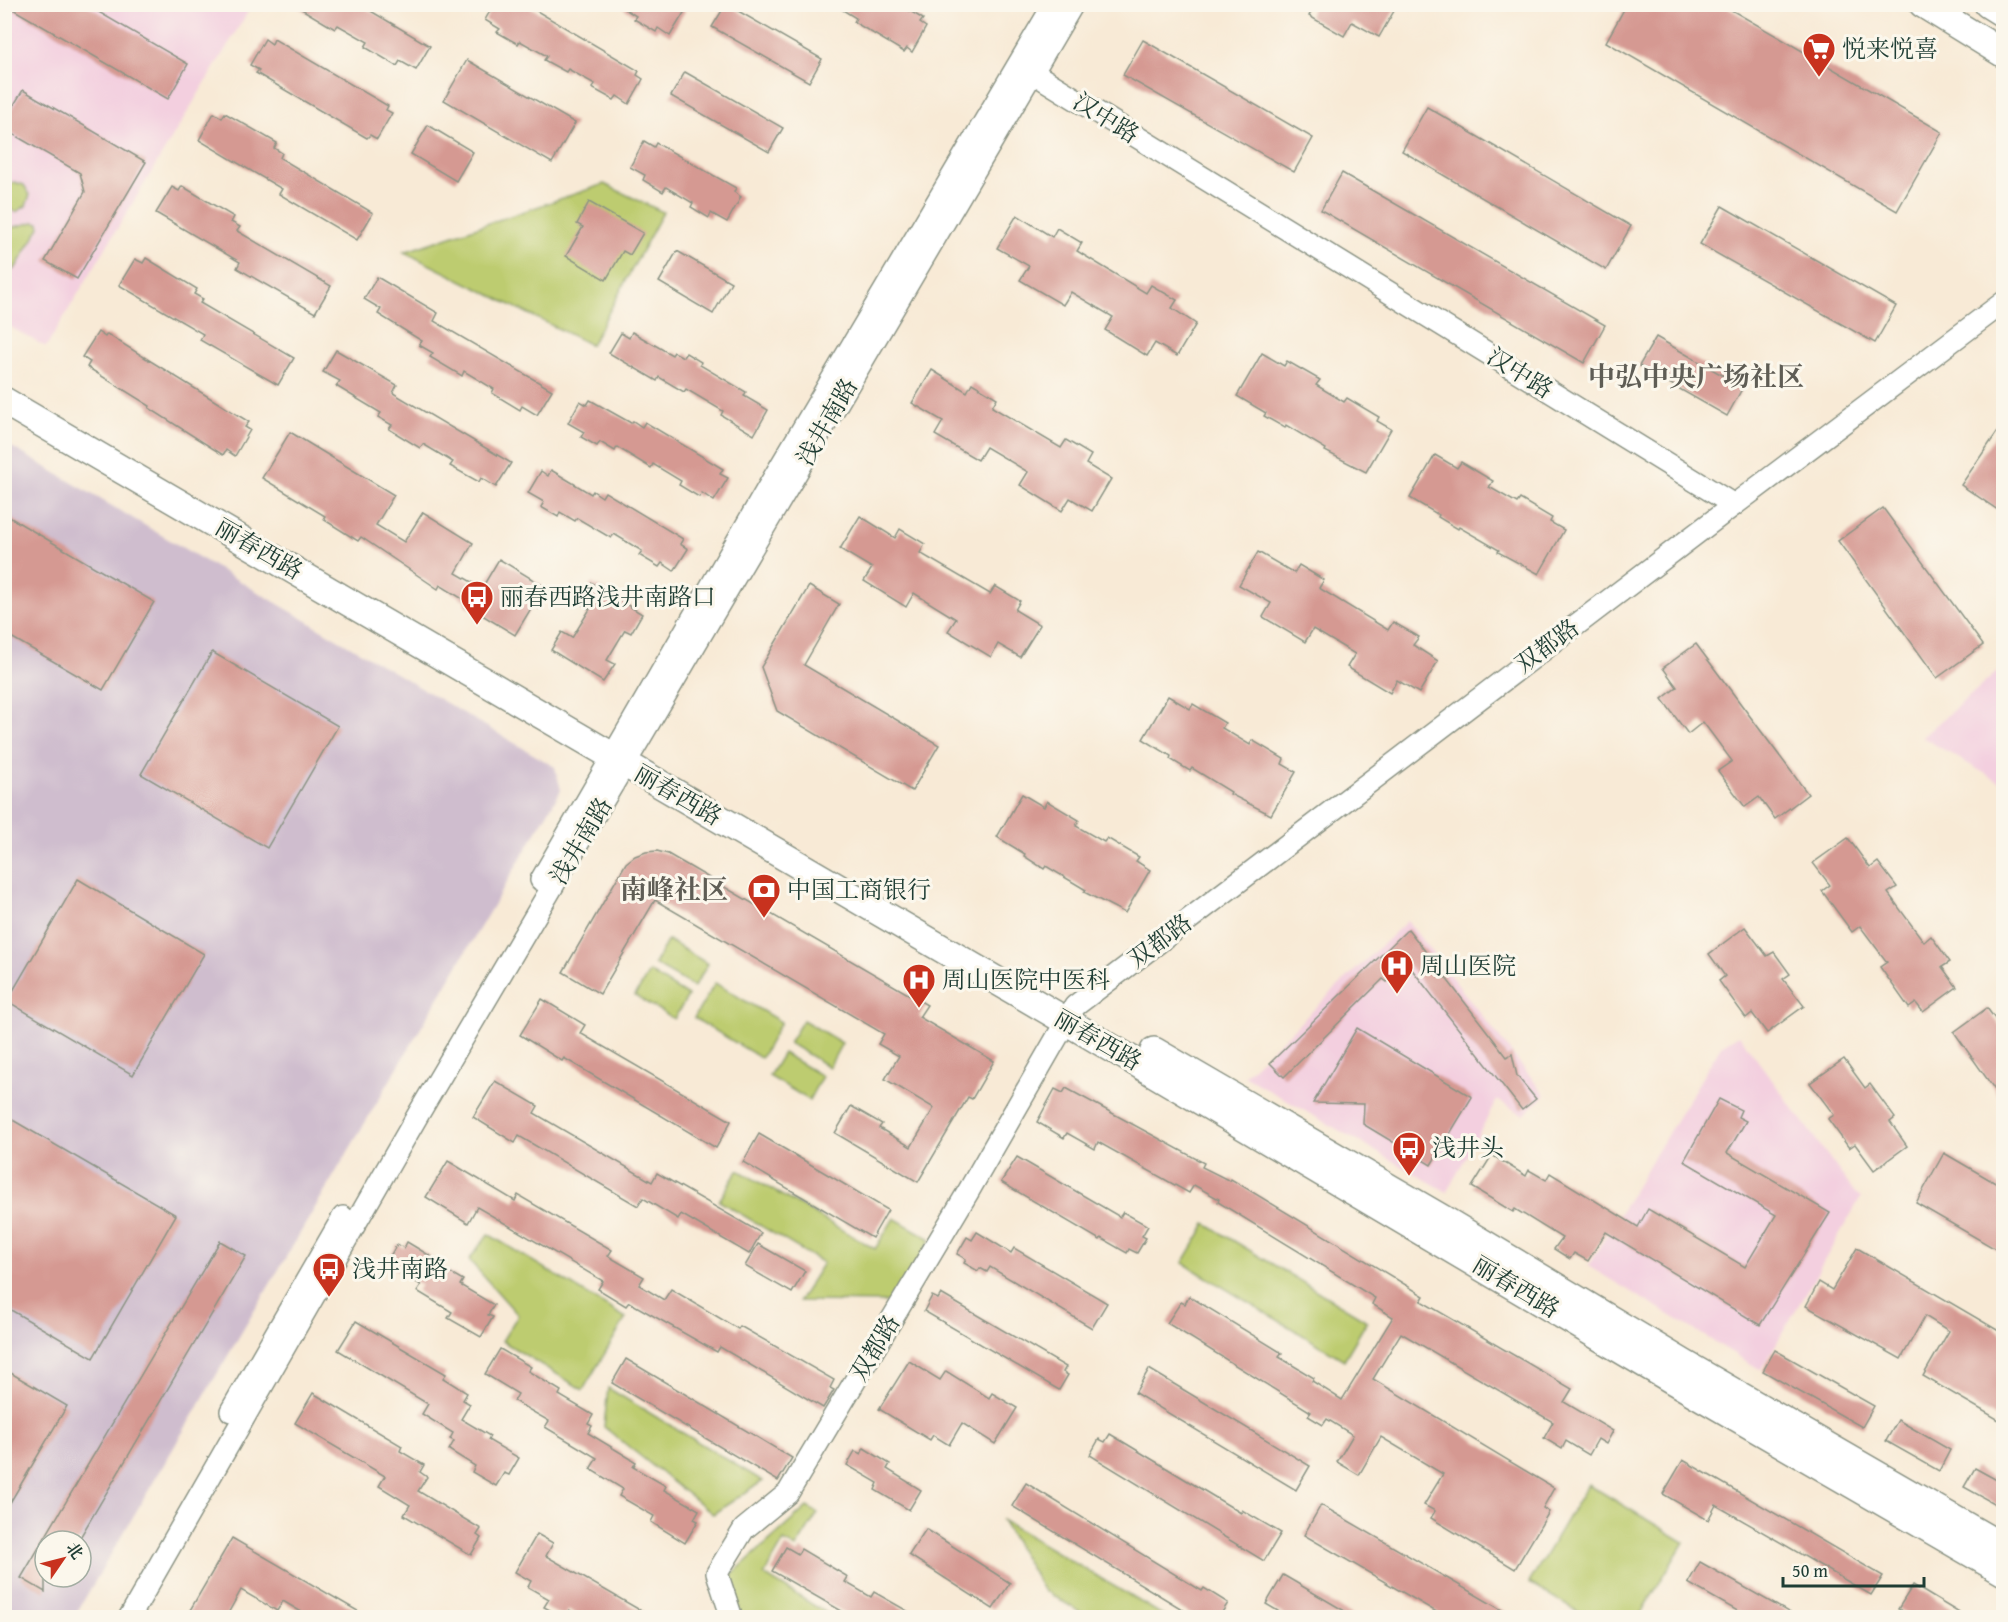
<svg xmlns="http://www.w3.org/2000/svg" width="2008" height="1622" font-family="'Gentium Book Plus','Noto Serif SC',serif">
<style>
.built{fill:#f3cfdf}
.industrial{fill:#cfbdce;fill-rule:evenodd}
.green{fill:#bdcc6f;stroke:#6e8452;stroke-width:1.5}
.building{fill:#d59992}
.lines{fill:none;stroke-linecap:round;stroke-linejoin:round}
.minor-casing{stroke:#8c9485;stroke-width:24}
.major-casing{stroke:#8c9485;stroke-width:30}
.minor{stroke:#fff;stroke-width:21}
.major{stroke:#fff;stroke-width:27}
.labels{text-anchor:middle;stroke-width:6;stroke-linejoin:round;paint-order:stroke}
.poi-label{font-size:24px;fill:#1f3d34;stroke:#fbf7ec;text-anchor:start}
.street-label{font-size:24px;fill:#1f3d34;stroke:#fbf7ec}
.quarter-label{font-size:27px;font-weight:bold;fill:#5f5d55;stroke:#fbf7ec}
</style>
<rect width="100%" height="100%" fill="#fbf7ec"/>
<filter id="ink" filterUnits="userSpaceOnUse"><feTurbulence type="fractalNoise" baseFrequency=".0167" numOctaves="2"/><feDisplacementMap in="SourceGraphic" scale="12" xChannelSelector="R" yChannelSelector="G"/><feConvolveMatrix kernelMatrix="1 2 1 2 8 2 1 2 1" color-interpolation-filters="sRGB"/></filter>
<filter id="wash" filterUnits="userSpaceOnUse"><feTurbulence type="fractalNoise" baseFrequency=".008" numOctaves="4" result="noise"/><feDisplacementMap in="SourceGraphic" scale="24" xChannelSelector="R" yChannelSelector="G"/><feGaussianBlur stdDeviation="1.35" result="paint"/><feColorMatrix in="noise" values="0 0 0 0 0 0 0 0 0 0 0 0 0 0 0 0 0 1.4 0 .05"/><feComposite in="paint" operator="in"/></filter>
<g filter="url(#wash)">
<rect width="100%" height="100%" fill="#f8ead6"/>
<!-- built -->
<g class="built">
<path d="M5,5H252L46,347L5,324Z"/>
<path d="M2003,667V784L1922,737Z"/>
<path d="M1407,921L1545,1095L1524,1115L1497,1100L1447,1192L1244,1076Z"/>
<path d="M1739,1035L1855,1193L1861,1197L1761,1370L1588,1266L1721,1046Z"/>
</g>
<!-- industrial -->
<path class="industrial" d="M5,443L555,767L561,790L74,1617L5,1618ZM45,1541H81V1577H45Z"/>
<!-- green -->
<g class="green">
<path d="M14,182L24,185L30,195L26,206L16,212L5,207V186Z"/>
<path d="M604,184L663,212L591,345L404,252Z"/>
<path d="M34,222L39,223L40,227L15,269L11,270L5,246V232L7,229Z"/>
<path d="M668,940L708,964L694,987L654,964Z"/>
<path d="M649,972L688,996L674,1019L635,996Z"/>
<path d="M715,983L781,1022L761,1058L694,1018Z"/>
<path d="M803,1020L842,1043L829,1067L789,1043Z"/>
<path d="M783,1053L822,1076L809,1100L769,1076Z"/>
<path d="M738,1170L875,1249L894,1218L931,1239L894,1302L799,1301L823,1263L719,1201Z"/>
<path d="M1206,1224L1367,1321L1344,1360L1183,1263Z"/>
<path d="M488,1234L626,1318L583,1390L502,1341L518,1315L469,1260Z"/>
<path d="M608,1388L763,1481L713,1514L604,1427Z"/>
<path d="M1588,1484L1684,1542L1639,1617H1587L1529,1583Z"/>
<path d="M807,1507L818,1513L796,1548L784,1541L764,1575L833,1617H737L721,1584Z"/>
<path d="M1002,1520L1166,1617H1089L1043,1590Z"/>
</g>
<g id="blocks">
<!-- building -->
<g class="building">
<path d="M4,4H85L188,64L168,99Z"/>
<path d="M293,4H359L430,46L416,70L400,61L397,66L365,47L368,42L338,25L335,29Z"/>
<path d="M494,4H525L639,71L637,75L643,79L629,104L617,96L614,100L592,88L595,84L568,69L566,72L544,60L547,56L520,41L518,44L497,32L500,29L485,20Z"/>
<path d="M617,4H674L685,11L670,36L658,28L656,32L634,19L636,16Z"/>
<path d="M726,4L822,59L809,82L712,27Z"/>
<path d="M833,4H899L923,19L920,23L926,27L912,52L907,48L904,52L854,22L856,18Z"/>
<path d="M1315,4H1398L1379,37L1352,22L1344,36L1309,16Z"/>
<path d="M1627,4H1721L1942,132L1897,211L1606,42Z"/>
<path d="M265,39L272,44L274,39L388,106L386,110L392,113L377,139L370,135L367,138L256,73L259,70L250,65Z"/>
<path d="M1143,40L1313,138L1294,172L1123,75Z"/>
<path d="M467,60L575,123L552,163L444,100Z"/>
<path d="M685,72L783,128L769,152L671,96Z"/>
<path d="M23,90L146,162L77,279L45,261L85,192L80,173L4,129V121Z"/>
<path d="M1427,107L1631,226L1606,270L1402,151Z"/>
<path d="M214,113L222,118L225,113L277,143L274,148L282,153L280,158L373,213L357,240L279,194L282,189L199,140Z"/>
<path d="M428,125L473,152L456,181L411,154Z"/>
<path d="M644,141L654,147L656,143L736,188L734,192L741,197L727,222L711,213L709,218L691,207L693,203L666,187L663,192L643,180L645,175L630,167Z"/>
<path d="M1342,173L1605,325L1584,363L1321,210Z"/>
<path d="M182,186L234,217L231,222L240,227L237,231L331,286L315,313L237,268L240,262L156,213L172,187L179,191Z"/>
<path d="M589,202L643,233L630,255L623,251L606,280L566,256L583,227L577,224Z"/>
<path d="M1722,206L1896,306L1875,343L1700,244Z"/>
<path d="M1017,215L1052,237L1057,228L1082,243L1077,251L1146,293L1151,285L1177,300L1172,308L1196,324L1177,356L1155,343L1147,356L1105,330L1113,317L1071,292L1063,305L1020,280L1029,266L997,248Z"/>
<path d="M677,251L731,282L713,314L659,282Z"/>
<path d="M146,258L197,289L194,294L203,299L200,303L294,358L278,385L200,340L203,334L119,285L135,259L143,263Z"/>
<path d="M377,277L438,313L434,321L552,390L537,415L522,406L520,410L492,393L494,389L464,371L462,376L430,357L433,353L419,345L422,341L378,314L381,309L364,299Z"/>
<path d="M98,332L105,337L107,334L249,422L245,427L250,430L235,456L226,450L223,455L149,408L150,406L87,367L90,362L82,357Z"/>
<path d="M632,332L672,355L674,352L683,357L686,353L701,362L700,365L746,392L744,396L768,410L754,435L721,415L723,411L686,389L684,392L659,377L657,381L609,353L621,333L629,338Z"/>
<path d="M1656,337L1743,387L1727,416L1639,366Z"/>
<path d="M336,350L397,385L393,393L511,463L496,487L481,478L479,482L450,466L453,462L423,444L420,448L389,429L392,425L378,417L381,413L336,386L340,381L323,372Z"/>
<path d="M1262,353L1284,366L1287,361L1320,380L1316,385L1344,402L1347,398L1379,417L1377,421L1391,429L1366,472L1325,451L1326,449L1286,425L1285,428L1264,416L1266,413L1237,396Z"/>
<path d="M932,370L967,392L972,383L997,398L992,407L1061,448L1066,440L1091,455L1086,464L1111,479L1092,511L1070,498L1062,511L1020,485L1028,472L986,447L978,460L935,435L943,421L912,403Z"/>
<path d="M590,400L631,423L633,421L642,427L645,422L723,469L720,474L728,478L714,501L702,493L699,497L679,485L681,481L653,464L651,468L617,447L615,451L600,442L597,446L581,437L584,432L568,423L580,401L587,405Z"/>
<path d="M2004,422V514L1961,485Z"/>
<path d="M290,432L394,495L376,525L404,542L423,512L473,543L456,573L482,588L499,559L550,590L539,609L533,605L515,635L464,604L466,601L440,585L438,589L361,537L358,541L323,519L325,516L262,478Z"/>
<path d="M1435,455L1457,468L1461,462L1493,481L1489,487L1517,503L1520,499L1552,518L1550,522L1564,530L1539,574L1498,552L1499,550L1459,527L1458,529L1438,517L1439,515L1410,498Z"/>
<path d="M551,470L591,494L593,491L602,497L605,492L683,539L680,544L688,549L674,571L662,563L659,567L639,555L642,551L614,534L611,538L577,518L575,521L560,512L558,517L541,507L544,502L528,493L541,471L548,476Z"/>
<path d="M1883,508L1983,645L1937,678L1838,541Z"/>
<path d="M4,514L154,602L103,690L4,633Z"/>
<path d="M860,516L895,538L900,529L925,544L920,553L990,594L995,586L1020,601L1015,610L1040,625L1020,657L998,644L991,657L948,631L956,619L914,593L906,607L864,581L872,568L840,549Z"/>
<path d="M1258,552L1294,573L1299,565L1324,580L1319,588L1388,630L1393,622L1419,637L1413,645L1438,661L1419,693L1397,680L1390,693L1347,667L1355,654L1313,629L1305,642L1263,617L1271,603L1239,585Z"/>
<path d="M592,583L642,614L631,633L625,630L607,660L615,664L603,682L551,650L562,632L572,638L590,609L579,603Z"/>
<path d="M809,586L839,604L804,665L939,745L912,791L777,711L761,667Z"/>
<path d="M1696,644L1808,794L1775,819L1759,797L1745,807L1718,771L1732,761L1703,722L1688,734L1662,699L1677,687L1663,668Z"/>
<path d="M212,652L338,726L267,848L141,774Z"/>
<path d="M1168,696L1190,709L1193,704L1225,723L1222,728L1250,745L1252,740L1284,759L1282,764L1296,772L1271,815L1230,794L1231,792L1192,768L1190,771L1170,759L1171,756L1143,739Z"/>
<path d="M1022,794L1044,807L1047,801L1079,820L1076,826L1104,842L1107,838L1139,857L1136,861L1150,870L1125,913L1084,892L1086,890L1046,866L1044,869L1024,856L1025,854L997,837Z"/>
<path d="M1848,838L1870,868L1878,862L1897,887L1888,893L1924,942L1931,936L1950,962L1942,967L1957,987L1923,1012L1916,1003L1909,1008L1880,967L1887,962L1860,926L1852,932L1822,891L1830,885L1813,863Z"/>
<path d="M657,851L668,854L927,1005L919,1017L994,1061L972,1099L968,1097L918,1182L835,1133L851,1106L882,1124L879,1128L911,1147L934,1108L885,1079L899,1056L878,1044L884,1034L655,900L600,994L563,972L626,863L635,856L646,852Z"/>
<path d="M78,879L204,954L133,1075L7,1001Z"/>
<path d="M1745,927L1767,956L1774,952L1790,974L1783,979L1804,1006L1767,1033L1752,1013L1746,1018L1719,981L1725,976L1709,954Z"/>
<path d="M1408,929L1507,1057L1512,1054L1517,1076L1536,1099L1522,1110L1406,962L1387,982L1383,979L1284,1077L1270,1063Z"/>
<path d="M542,999L585,1025L580,1033L731,1121L716,1148L564,1058L562,1061L520,1035Z"/>
<path d="M1987,1008L2004,1031V1103L1954,1032Z"/>
<path d="M1357,1028L1472,1097L1431,1165L1363,1124L1364,1104L1313,1103Z"/>
<path d="M1844,1059L1865,1088L1870,1084L1895,1118L1890,1122L1907,1146L1874,1170L1855,1144L1849,1148L1828,1119L1834,1115L1810,1083Z"/>
<path d="M495,1081L538,1106L534,1113L652,1182L657,1173L761,1233L749,1254L681,1214L678,1219L643,1198L638,1206L519,1136L515,1143L473,1117Z"/>
<path d="M1066,1088L1204,1163L1202,1167L1230,1181L1231,1179L1424,1296L1421,1301L1572,1389L1564,1402L1613,1431L1606,1444L1598,1439L1589,1455L1566,1441L1562,1449L1544,1438L1553,1422L1401,1333L1373,1379L1554,1488L1543,1508L1549,1512L1515,1569L1431,1518L1435,1511L1424,1505L1443,1474L1381,1437L1359,1475L1337,1462L1353,1435L1327,1419L1323,1425L1308,1416L1311,1412L1167,1323L1181,1302L1185,1304L1189,1296L1282,1353L1279,1357L1314,1378L1312,1381L1342,1400L1393,1317L1372,1304L1375,1298L1218,1202L1219,1199L1194,1185L1189,1193L1098,1142L1095,1149L1067,1133L1064,1138L1037,1122L1055,1089L1063,1093Z"/>
<path d="M1719,1099L1741,1110L1738,1117L1746,1121L1727,1153L1830,1213L1760,1325L1606,1232L1588,1261L1574,1253L1570,1259L1554,1249L1562,1238L1515,1209L1513,1212L1472,1187L1492,1155L1526,1176L1529,1170L1546,1180L1550,1173L1638,1227L1648,1209L1745,1267L1776,1215L1684,1161Z"/>
<path d="M4,1115L176,1215L93,1358L4,1306Z"/>
<path d="M759,1134L888,1210L872,1238L743,1162Z"/>
<path d="M1944,1153L2004,1188V1254L1916,1203Z"/>
<path d="M1017,1157L1120,1217L1123,1212L1148,1226L1142,1236L1146,1238L1137,1253L1129,1249L1127,1253L1101,1238L1100,1240L1001,1182Z"/>
<path d="M448,1161L515,1201L518,1195L612,1250L608,1256L644,1277L639,1285L664,1300L671,1289L738,1329L740,1326L834,1380L830,1388L834,1390L823,1408L720,1347L717,1352L629,1302L626,1306L598,1289L603,1281L477,1207L468,1223L426,1197Z"/>
<path d="M977,1232L1011,1253L1014,1248L1107,1303L1092,1328L990,1267L987,1272L980,1268L978,1271L964,1263L966,1259L957,1254L967,1237L972,1240Z"/>
<path d="M220,1241L246,1256L78,1541H45V1592L21,1578Z"/>
<path d="M407,1242L432,1257L430,1261L463,1280L460,1285L494,1305L488,1315L493,1317L481,1337L448,1318L452,1312L417,1291L421,1285L386,1263L397,1244L404,1248Z"/>
<path d="M758,1244L805,1271L792,1293L745,1266Z"/>
<path d="M1857,1248L2004,1334V1423L1923,1376L1949,1331L1925,1316L1901,1359L1806,1306L1819,1282L1832,1290Z"/>
<path d="M941,1294L1066,1367L1063,1372L1068,1375L1059,1390L924,1311L932,1296L938,1299Z"/>
<path d="M356,1321L446,1374L443,1378L467,1393L463,1400L470,1404L461,1419L490,1436L488,1440L519,1458L509,1475L504,1473L496,1486L472,1472L475,1466L449,1450L454,1441L450,1439L453,1433L422,1414L428,1404L338,1350Z"/>
<path d="M500,1349L531,1367L528,1371L561,1391L559,1395L593,1415L588,1424L592,1426L588,1433L636,1462L633,1467L666,1486L664,1490L699,1510L694,1519L698,1521L685,1543L651,1522L654,1516L619,1496L623,1489L590,1469L597,1458L545,1427L549,1421L514,1401L518,1394L485,1374Z"/>
<path d="M1775,1350L1874,1406L1862,1427L1763,1371Z"/>
<path d="M626,1359L792,1458L778,1481L612,1383Z"/>
<path d="M909,1361L940,1380L946,1371L989,1398L992,1393L1017,1408L995,1444L962,1423L949,1445L933,1435L930,1440L879,1409Z"/>
<path d="M4,1369L67,1406L4,1513Z"/>
<path d="M1149,1369L1310,1466L1296,1490L1135,1393Z"/>
<path d="M313,1393L402,1446L400,1451L424,1465L420,1472L427,1477L418,1491L481,1529L477,1535L481,1538L471,1555L404,1515L410,1505L379,1486L385,1476L295,1423Z"/>
<path d="M1898,1420L1950,1450L1939,1471L1886,1441Z"/>
<path d="M1110,1434L1241,1513L1242,1510L1281,1533L1264,1561L1090,1455L1099,1439L1105,1442Z"/>
<path d="M864,1448L890,1464L887,1469L921,1490L909,1510L875,1490L878,1483L847,1465L855,1451L861,1454Z"/>
<path d="M1683,1460L1883,1576L1871,1595L1716,1505L1708,1520L1663,1494Z"/>
<path d="M1975,1468L2004,1484V1509L1964,1487Z"/>
<path d="M1026,1483L1202,1591L1204,1588L1228,1603L1219,1617H1195L1012,1506Z"/>
<path d="M1321,1505L1514,1617H1445L1304,1535Z"/>
<path d="M926,1529L1010,1583L993,1609L909,1555Z"/>
<path d="M537,1534L553,1543L546,1556L652,1617H582L569,1610L563,1617L544,1607L549,1599L528,1587L531,1581L515,1572Z"/>
<path d="M232,1538L368,1617H310L283,1601L277,1611L241,1590L226,1617H186Z"/>
<path d="M786,1547L798,1554L801,1549L848,1577L845,1582L871,1597L874,1592L918,1617H852L772,1571Z"/>
<path d="M1700,1562L1797,1617H1748L1688,1583Z"/>
<path d="M1283,1575L1355,1617H1288L1266,1604Z"/>
<path d="M1913,1585L1966,1617H1913L1898,1609Z"/>
</g>
</g>
</g>
<g filter="url(#ink)">
<use href="#blocks" fill-opacity="0" stroke="#8c9485" stroke-width="1.5"/>
<g class="lines">
<!-- minor casing -->
<g class="minor-casing">
<g id="minor">
<path d="M1022,66L1734,505L2004,302"/>
<path d="M541,880L777,472L1054,4"/>
<path d="M231,1411L343,1217"/>
<path d="M129,1618L419,1113L1073,4"/>
<path d="M732,1618L717,1573L744,1529L788,1493L968,1192L1075,1006L1734,505"/>
</g>
</g>
<!-- major casing -->
<g class="major-casing">
<g id="major">
<path d="M1923,4L2004,54"/>
<path d="M1988,4L2004,14"/>
<path d="M4,401L1066,1021L1674,1381L2004,1572"/>
<path d="M1154,1051L1441,1218L1685,1364L2004,1548"/>
</g>
</g>
<!-- minor -->
<use href="#minor" class="minor"/>
<!-- major -->
<use href="#major" class="major"/>
</g>
</g>
<!-- icons -->
<defs>
<g id="supermarket-pin" transform="scale(1.725)"><path d="M0 17L-7.5 6A9.5 9.5 0 1 1 7.5 6Z" fill="#c8321e" stroke="#fbf7ec"/><path d="M-6-5.5h2.5l.6 2H6L4.5 2H-2.5L-4.4-4H-6ZM-1.5 3.2a1.3 1.3 0 1 0 .1 0ZM3 3.2a1.3 1.3 0 1 0 .1 0Z" fill="#fff"/></g>
<g id="bus-pin" transform="scale(1.725)"><path d="M0 17L-7.5 6A9.5 9.5 0 1 1 7.5 6Z" fill="#c8321e" stroke="#fbf7ec"/><path d="M-5-6H5V4H4V6H2V4H-2V6H-4V4H-5ZM-3.5-4V0h7V-4ZM-3.5 1.2v1.5H-2V1.2ZM2 1.2v1.5H3.5V1.2Z" fill="#fff"/></g>
<g id="bank-pin" transform="scale(1.725)"><path d="M0 17L-7.5 6A9.5 9.5 0 1 1 7.5 6Z" fill="#c8321e" stroke="#fbf7ec"/><path d="M-6-4H6V4H-6ZM0-2.3a2.3 2.3 0 1 0 0 4.6a2.3 2.3 0 1 0 0-4.6Z" fill="#fff"/></g>
<g id="hospital-pin" transform="scale(1.725)"><path d="M0 17L-7.5 6A9.5 9.5 0 1 1 7.5 6Z" fill="#c8321e" stroke="#fbf7ec"/><path d="M-5-5h3v3.5h4V-5h3V5h-3V1.5h-4V5h-3Z" fill="#fff"/></g>
</defs>
<g fill-rule="evenodd">
<use href="#supermarket-pin" x="1819" y="49"/>
<use href="#bus-pin" x="477" y="597"/>
<use href="#bank-pin" x="764" y="890"/>
<use href="#hospital-pin" x="1397" y="966"/>
<use href="#hospital-pin" x="919" y="980"/>
<use href="#bus-pin" x="1409" y="1148"/>
<use href="#bus-pin" x="329" y="1269"/>
</g>
<g class="labels">
<!-- poi labels -->
<g class="poi-label">
<text x="1842" y="57">悦来悦喜</text>
<text x="500" y="605">丽春西路浅井南路口</text>
<text x="787" y="898">中国工商银行</text>
<text x="1420" y="974">周山医院</text>
<text x="942" y="988">周山医院中医科</text>
<text x="1432" y="1156">浅井头</text>
<text x="352" y="1277">浅井南路</text>
</g>
<!-- street labels -->
<g class="street-label">
<text transform="translate(1106 118) rotate(32)" y="8">汉中路</text>
<text transform="translate(1520 373) rotate(32)" y="8">汉中路</text>
<text transform="translate(827 422) rotate(-60)" y="8">浅井南路</text>
<text transform="translate(259 549) rotate(30)" y="8">丽春西路</text>
<text transform="translate(1547 646) rotate(-37)" y="8">双都路</text>
<text transform="translate(678 795) rotate(30)" y="8">丽春西路</text>
<text transform="translate(581 841) rotate(-59)" y="8">浅井南路</text>
<text transform="translate(1160 941) rotate(-37)" y="8">双都路</text>
<text transform="translate(1098 1040) rotate(30)" y="8">丽春西路</text>
<text transform="translate(1516 1287) rotate(31)" y="8">丽春西路</text>
<text transform="translate(875 1348) rotate(-59)" y="8">双都路</text>
</g>
<!-- quarter labels -->
<g class="quarter-label">
<text x="1696" y="386">中弘中央广场社区</text>
<text x="674" y="899">南峰社区</text>
</g>
</g>
<!-- margin -->
<rect width="2008" height="1622" fill="none" stroke="#fbf7ec" stroke-width="24"/>
<!-- north arrow -->
<g transform="translate(63 1559) rotate(55)"><circle r="28" fill="#fbf7ec" stroke="#a3ada2" stroke-width="1.5"/>
<path d="M0-4.5L10 22L0 15L-10 22Z" fill="#c8321e"/>
<text y="-9" font-size="16" font-weight="bold" text-anchor="middle" fill="#1f3d34">北</text>
</g>
<!-- scale -->
<path d="M1783 1577v9h141v-9" fill="none" stroke="#1f3d34" stroke-width="3"/>
<text x="1792" y="1577" font-size="18" fill="#1f3d34" stroke="#fbf7ec" stroke-width="4.5" paint-order="stroke">50 m</text>
</svg>
